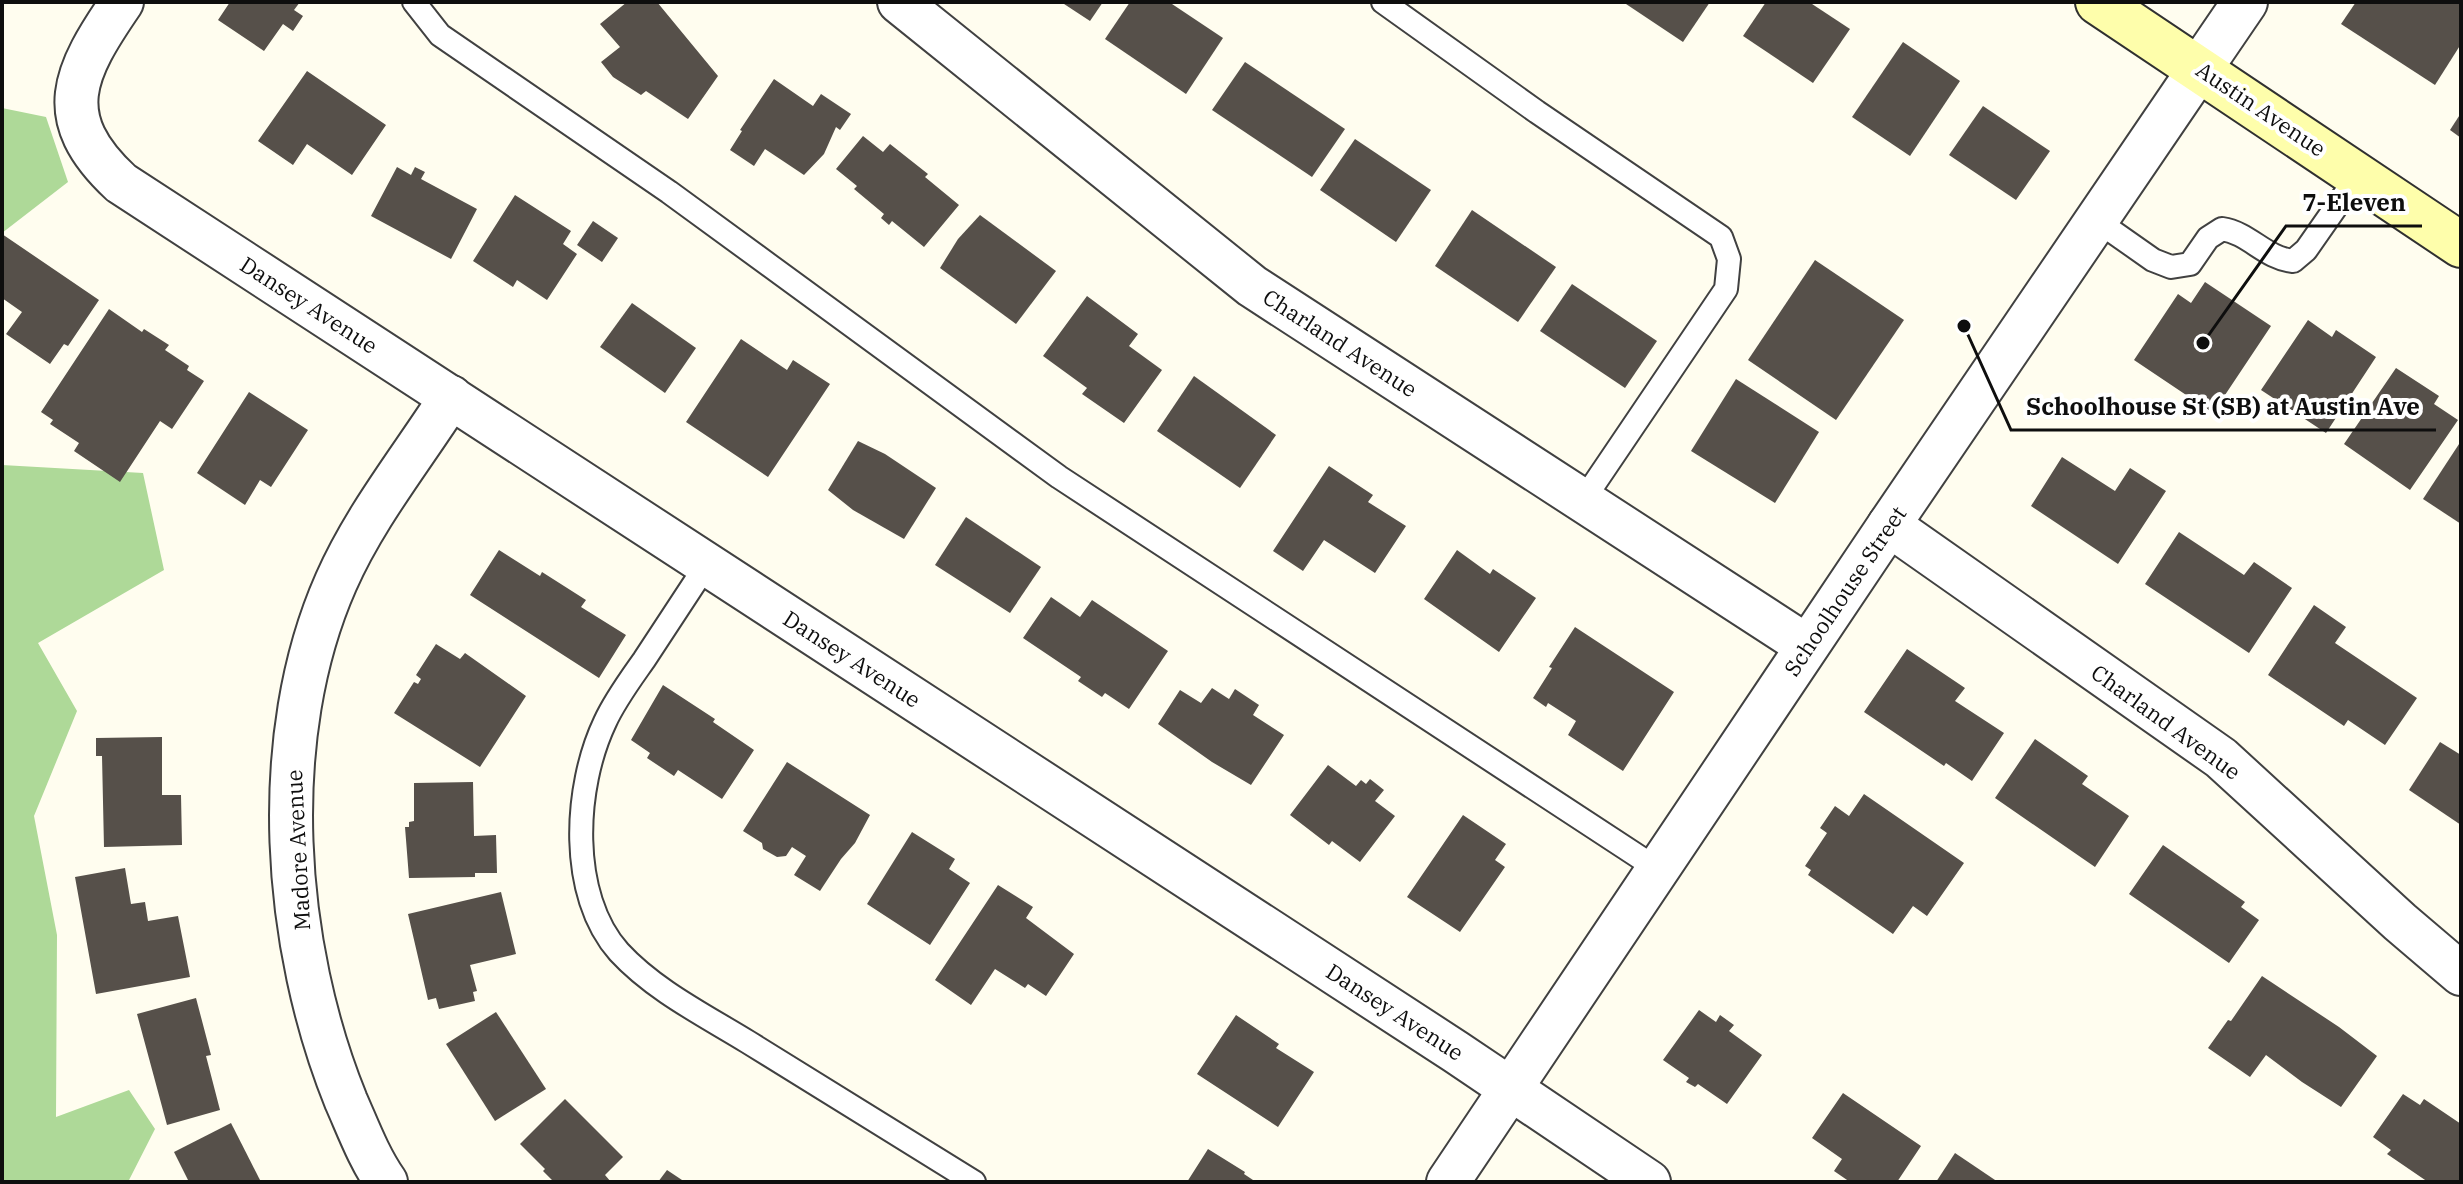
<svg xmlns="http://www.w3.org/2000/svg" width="2463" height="1184" font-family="'IBM Plex Serif',serif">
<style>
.forest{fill:#aed998}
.building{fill:#56504a}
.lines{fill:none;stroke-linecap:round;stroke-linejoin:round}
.service-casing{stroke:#414141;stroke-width:26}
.minor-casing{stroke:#414141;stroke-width:46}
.tertiary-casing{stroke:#414141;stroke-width:48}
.secondary-casing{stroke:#303030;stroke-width:48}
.service{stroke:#fff;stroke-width:22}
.minor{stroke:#fff;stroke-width:42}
.tertiary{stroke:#fff;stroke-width:44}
.secondary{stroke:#fefeab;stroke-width:44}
.labels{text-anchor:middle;stroke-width:8;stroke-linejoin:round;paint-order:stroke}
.street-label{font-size:22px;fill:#0e0e0e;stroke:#fff}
.leader{fill:none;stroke:#0e0e0e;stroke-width:3}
.callout-dot{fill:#0e0e0e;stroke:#fff;stroke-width:3}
.callout-label{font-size:24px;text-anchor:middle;font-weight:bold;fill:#0e0e0e;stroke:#fff;stroke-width:8;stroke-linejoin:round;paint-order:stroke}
</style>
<rect width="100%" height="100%" fill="#fffdef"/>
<!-- forest -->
<g class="forest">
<path d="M2,108L46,117L68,182L2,233Z"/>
<path d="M2,465L143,473L164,570L38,643L77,711L34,816L57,935L56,1117L129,1090L155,1129L128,1182H2Z"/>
</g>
<!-- building -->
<g class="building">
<path d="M230,2H300L294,10L303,16L293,31L283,24L264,51L218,20Z"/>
<path d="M627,2H657L718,76L688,119L646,91L641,95L613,77L601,62L620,47L600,24Z"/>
<path d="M1061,2H1103L1090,21Z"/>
<path d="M1130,2H1169L1223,38L1186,94L1105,39Z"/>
<path d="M1623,2H1710L1683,42Z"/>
<path d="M1766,2H1809L1850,29L1813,83L1743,36Z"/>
<path d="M2356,2H2461V44L2435,85L2341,24Z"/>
<path d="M1903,42L1960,81L1910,156L1852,117Z"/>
<path d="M1245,62L1345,129L1312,177L1212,110Z"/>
<path d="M307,71L386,125L352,175L307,144L293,165L258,141Z"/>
<path d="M774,79L813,106L821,94L851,114L840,130L836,127L824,154L804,175L765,149L754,166L730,150L742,131L740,130Z"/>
<path d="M1983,106L2050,151L2016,200L1949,155Z"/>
<path d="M2461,113V138L2450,130Z"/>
<path d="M863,136L883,152L890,144L928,174L925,177L959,205L924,247L892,221L889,225L881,218L884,214L854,189L857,186L836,169Z"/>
<path d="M1355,139L1431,190L1396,242L1320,190Z"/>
<path d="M397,167L411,175L415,167L425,172L421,179L477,209L451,259L371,216Z"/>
<path d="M515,195L571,231L563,244L577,254L547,300L517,280L513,287L473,261Z"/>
<path d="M1472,210L1556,267L1518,322L1435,266Z"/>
<path d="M980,215L1056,271L1016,324L940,268L958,239Z"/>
<path d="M593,221L618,238L602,262L577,245Z"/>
<path d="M2,234L99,300L68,346L64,344L50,364L6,334L22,312L2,298Z"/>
<path d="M1815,260L1904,320L1836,420L1748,360Z"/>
<path d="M2205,282L2271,326L2213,413L2134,360L2178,294L2191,303Z"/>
<path d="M1572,284L1657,341L1625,388L1540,331Z"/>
<path d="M1087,296L1138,334L1129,346L1162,370L1124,423L1082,394L1087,388L1043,356Z"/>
<path d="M632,303L696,348L665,393L600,347Z"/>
<path d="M109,309L142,332L144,329L169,345L165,350L189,366L187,370L204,381L172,429L160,421L120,482L74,451L79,443L50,424L53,420L41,412Z"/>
<path d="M2308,320L2332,337L2336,330L2376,357L2326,433L2261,390Z"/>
<path d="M741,339L787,370L793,360L830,384L768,477L686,422Z"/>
<path d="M2396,368L2439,396L2434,404L2458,420L2410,490L2344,444Z"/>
<path d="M1194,376L1276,435L1240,488L1157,431Z"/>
<path d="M1736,379L1819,432L1775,503L1691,451Z"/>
<path d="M249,392L308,430L271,487L260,480L245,505L197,473Z"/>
<path d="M858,441L885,454L936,488L904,539L853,510L828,490Z"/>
<path d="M2461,441V524L2423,499Z"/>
<path d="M2062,457L2115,491L2130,468L2166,491L2118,564L2031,506Z"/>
<path d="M1329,466L1373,495L1368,502L1406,526L1375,573L1324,540L1303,571L1273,551Z"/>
<path d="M966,517L1041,567L1010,613L935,565Z"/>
<path d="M2179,532L2244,575L2254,562L2292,588L2249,653L2145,584Z"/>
<path d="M499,550L540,576L542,572L586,600L581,607L626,635L599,678L470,595Z"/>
<path d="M1457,550L1490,574L1493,569L1536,598L1499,652L1424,599Z"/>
<path d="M1051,597L1080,617L1092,600L1168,651L1129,709L1105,693L1102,697L1078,681L1081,677L1023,638Z"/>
<path d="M2314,605L2346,627L2335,643L2417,698L2385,745L2348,720L2344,726L2268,675Z"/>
<path d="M1575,627L1674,692L1623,771L1568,735L1576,721L1548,703L1546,707L1533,698L1552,668L1549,667Z"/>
<path d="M436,644L460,659L465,653L526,696L480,767L394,713L414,682L418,684L421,679L416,675Z"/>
<path d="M1907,649L1965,688L1955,701L2004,733L1972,781L1946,763L1944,766L1864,712Z"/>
<path d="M663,685L715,719L713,722L754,750L722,799L678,770L674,776L647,758L650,753L631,740Z"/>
<path d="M1212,688L1229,699L1235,689L1259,705L1253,715L1284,735L1251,785L1212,762L1158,724L1180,690L1201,703Z"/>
<path d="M162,737V795H181L182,845L104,847L102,756H96V738Z"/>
<path d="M2035,739L2088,776L2082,784L2129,816L2095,867L1995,798Z"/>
<path d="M2440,742L2461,755V825L2409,790Z"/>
<path d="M787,762L870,815L855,843L841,859L820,891L794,875L806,856L792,847L786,856L777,857L763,849L762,843L743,831Z"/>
<path d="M1328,765L1356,786L1361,780L1366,784L1370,779L1384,790L1375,801L1395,816L1360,862L1332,841L1329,845L1290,815Z"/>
<path d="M473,782L474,836L496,835L497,873H475V877L409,878L405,827H409V822L414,821V783Z"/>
<path d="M1864,794L1964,863L1927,916L1913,906L1893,934L1808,875L1811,870L1805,866L1827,833L1820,828L1835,806L1849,816Z"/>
<path d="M1463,815L1506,844L1495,860L1505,867L1460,932L1407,897Z"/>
<path d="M912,832L955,859L949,869L970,883L930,945L867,904Z"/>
<path d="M2163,845L2245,902L2241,907L2259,920L2229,963L2129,894Z"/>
<path d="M125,868L131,904L145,902L148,921L178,916L190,977L96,994L75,877Z"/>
<path d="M998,885L1033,907L1026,918L1074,954L1046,996L1028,984L1025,988L995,969L971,1005L935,980Z"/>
<path d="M501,892L516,954L470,965L477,991L473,992L475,1001L439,1009L436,998L428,1000L408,914Z"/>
<path d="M2262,976L2339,1027L2377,1056L2341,1107L2302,1082L2266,1055L2250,1077L2208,1048L2228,1020L2231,1021Z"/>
<path d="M196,998L211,1055L206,1056L220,1110L167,1125L137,1014Z"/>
<path d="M1699,1010L1716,1022L1720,1015L1734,1025L1729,1031L1762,1055L1727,1104L1698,1084L1695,1087L1686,1082L1689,1078L1663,1060Z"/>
<path d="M496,1012L546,1089L495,1121L446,1044Z"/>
<path d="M1236,1015L1279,1044L1276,1048L1314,1072L1278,1127L1197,1074Z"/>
<path d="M1843,1093L1921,1146L1897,1182H1850L1834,1171L1842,1159L1812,1138Z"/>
<path d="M2403,1094L2420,1105L2424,1099L2461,1124V1182H2428L2387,1154L2391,1150L2373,1137Z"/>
<path d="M565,1099L623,1157L605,1175L611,1182H554L543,1171L545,1169L520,1144Z"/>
<path d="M231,1123L261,1182H189L174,1152Z"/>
<path d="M1208,1149L1245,1172L1244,1174L1256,1182H1187Z"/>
<path d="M1955,1153L1998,1182H1936Z"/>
<path d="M667,1170L685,1182H658Z"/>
</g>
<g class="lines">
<!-- service casing -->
<g class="service-casing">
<g id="service">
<path d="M414,2L440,35L669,192L1059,477L1659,870"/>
<path d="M1383,2L1537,112L1721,237L1729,259L1726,289L1584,499"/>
<path d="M2096,220L2153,260L2171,267L2190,264L2208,238L2222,229C2249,233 2265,258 2293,261L2306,250L2359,174"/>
<path d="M707,564C686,596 665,628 644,660C630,680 615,700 605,722C574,787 568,895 619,952C654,990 704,1015 748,1042C823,1089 899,1135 974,1182"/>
</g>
</g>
<!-- minor casing -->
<g class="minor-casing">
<g id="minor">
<path d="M122,2C74,72 50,117 121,183L1456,1052L1649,1182"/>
<path d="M899,2L1252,286L1807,646"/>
<path d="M1889,525L2221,758L2400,922L2461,974"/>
<path d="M386,1182C369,1158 358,1128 346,1101C283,946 267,738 336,582C365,516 412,458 451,397"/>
<path d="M1448,1182L1889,525L2200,68"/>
</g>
</g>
<!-- tertiary casing -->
<g class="tertiary-casing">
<path id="tertiary" d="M2200,68L2245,2"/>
</g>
<!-- secondary casing -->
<g class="secondary-casing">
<path id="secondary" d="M2098,2L2461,245"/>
</g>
<!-- service -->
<use href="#service" class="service"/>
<!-- minor -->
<use href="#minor" class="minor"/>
<!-- tertiary -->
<use href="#tertiary" class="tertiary"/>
<!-- secondary -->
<use href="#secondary" class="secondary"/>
</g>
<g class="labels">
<!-- street labels -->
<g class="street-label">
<text transform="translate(2261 109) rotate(34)" y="8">Austin Avenue</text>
<text transform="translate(309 305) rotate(33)" y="8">Dansey Avenue</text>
<text transform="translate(1340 343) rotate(33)" y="8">Charland Avenue</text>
<text transform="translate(1845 591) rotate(-56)" y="8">Schoolhouse Street</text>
<text transform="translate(852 659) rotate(33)" y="8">Dansey Avenue</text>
<text transform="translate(2166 722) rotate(36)" y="8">Charland Avenue</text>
<text transform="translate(298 850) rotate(-93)" y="8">Madore Avenue</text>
<text transform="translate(1395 1012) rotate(33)" y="8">Dansey Avenue</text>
</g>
</g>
<!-- callouts -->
<path class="leader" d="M2203 343L2286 226H2422M1964 326L2011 430H2436"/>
<g class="callout-dot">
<circle cx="2203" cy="343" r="8"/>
<circle cx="1964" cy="326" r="8"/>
</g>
<g class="callout-label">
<text x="2354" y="211">7-Eleven</text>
<text x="2223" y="415">Schoolhouse St (SB) at Austin Ave</text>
</g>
<!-- border -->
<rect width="2463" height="1184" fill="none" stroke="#0e0e0e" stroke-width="8"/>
</svg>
